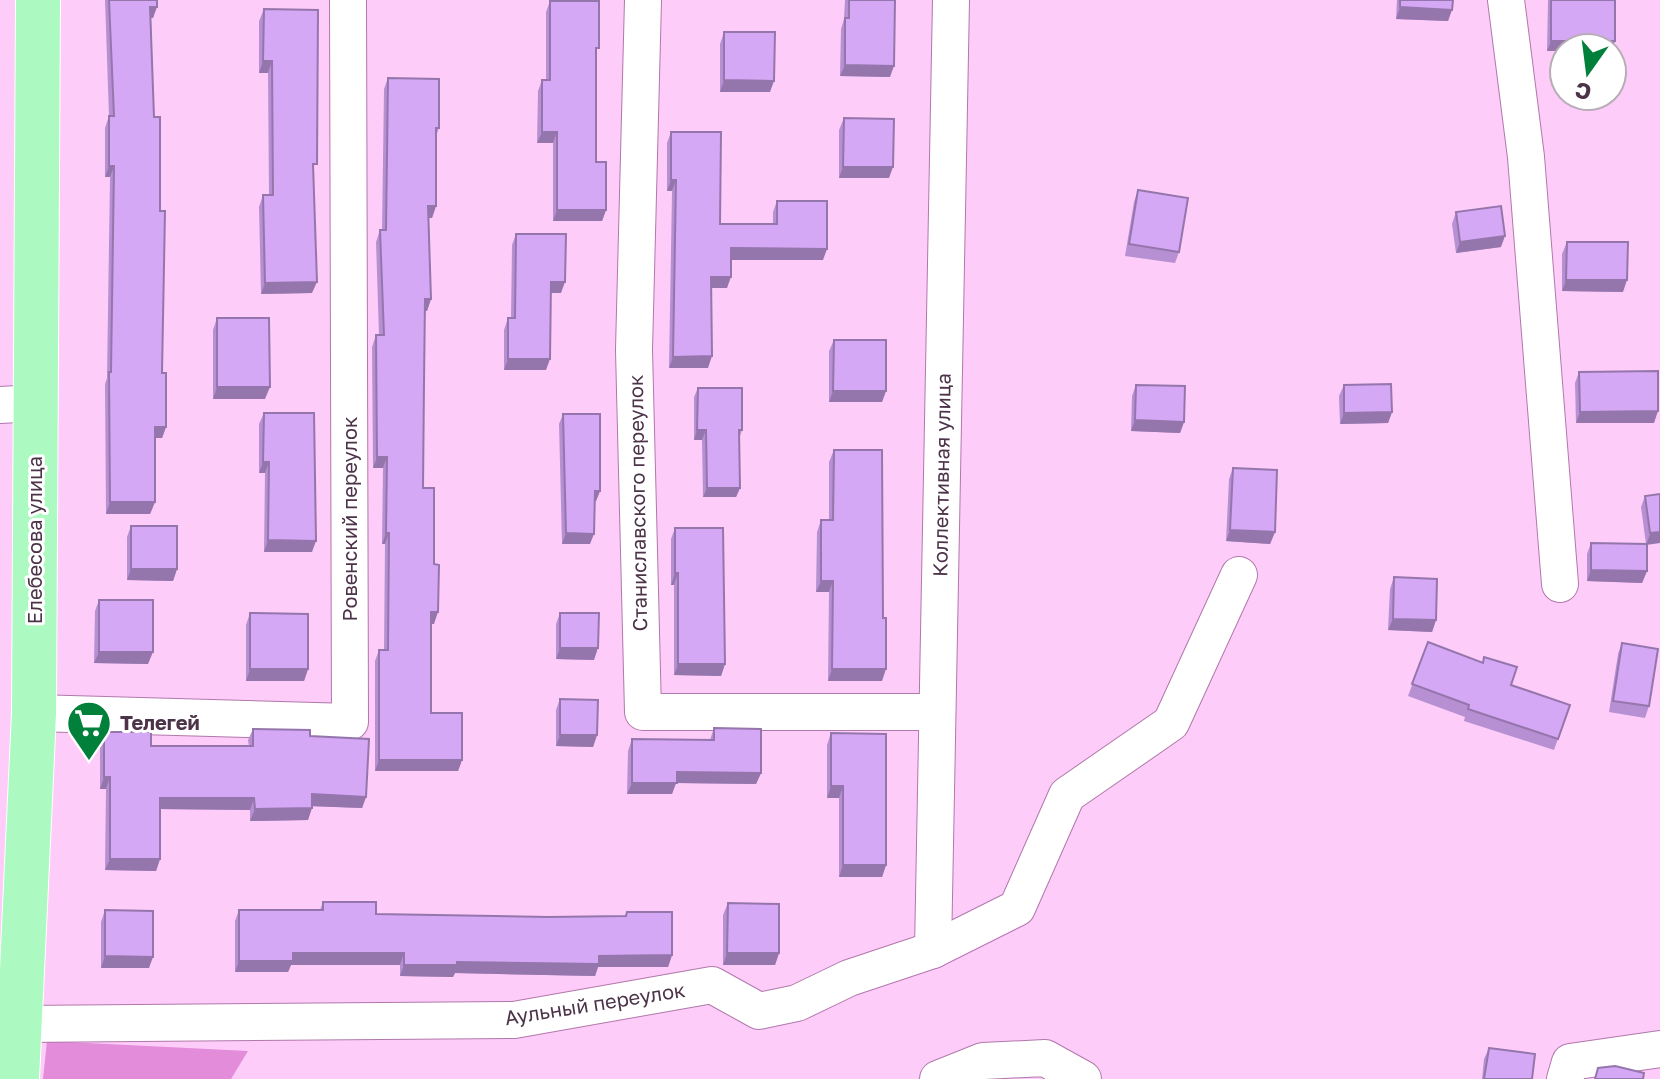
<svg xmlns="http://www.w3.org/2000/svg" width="1660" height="1079" font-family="'Golos Text',sans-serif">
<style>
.forest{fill:#e38cda}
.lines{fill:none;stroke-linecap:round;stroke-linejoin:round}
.minor-casing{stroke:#b178ab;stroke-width:38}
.major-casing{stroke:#fff;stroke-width:46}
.minor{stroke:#fff;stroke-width:36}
.major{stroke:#acfac1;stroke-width:44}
.wall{fill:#b790d3}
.shaded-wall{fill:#9576ac}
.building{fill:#d5a8f5;stroke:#9576ac;stroke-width:2}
.labels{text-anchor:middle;stroke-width:6;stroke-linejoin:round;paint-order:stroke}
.street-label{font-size:20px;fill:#4c3349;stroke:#fff}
.poi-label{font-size:20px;font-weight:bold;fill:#4c3349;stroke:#fff;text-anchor:start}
</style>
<rect width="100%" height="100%" fill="#feccf8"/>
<!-- forest -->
<path class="forest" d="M47,1041L248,1051L231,1079H43Z"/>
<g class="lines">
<!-- minor casing -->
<g class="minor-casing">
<g id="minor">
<path d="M643,0L634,350L643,712H937"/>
<path d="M1506,0L1526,157L1560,584"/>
<path d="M0,405L35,403"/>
<path d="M34,713L350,722L348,0"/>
<path d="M933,950L951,0"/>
<path d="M20,1024L514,1020L712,985L759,1011L797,1003L849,978L933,950L1017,908L1067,795L1171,723L1239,575"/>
<path d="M938,1079L983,1061L1045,1058L1083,1079"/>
<path d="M1565,1079L1570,1062L1660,1049"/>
</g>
</g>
<!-- major casing -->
<g class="major-casing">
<path id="major" d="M17,1079L34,713L38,0"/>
</g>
<!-- minor -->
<use href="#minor" class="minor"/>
<!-- major -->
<use href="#major" class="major"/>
</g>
<!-- wall -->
<g class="wall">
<path d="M105,0H157L153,18H151L162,373L166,427L162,438H155V502L150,514H106L105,384L107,378L110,177H105V128L109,116Z"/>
<path d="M845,0H895L890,77L840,76L841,29L844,19Z"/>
<path d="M1397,0H1453L1448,21L1396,19Z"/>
<path d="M1548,0H1615V41L1612,48H1564L1547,51Z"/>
<path d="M550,1L596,59V162L606,210L602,221H553V143H537L538,91L542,80H546V12Z"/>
<path d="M264,9L313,175L312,293L261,294L259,207L263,195H269L268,73H259V21Z"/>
<path d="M724,32L770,92H720V44Z"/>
<path d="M388,78L439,128L436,136V206L432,218H429L431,299L427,311H425L423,488L434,564V624H431V713L462,760L458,771H375V661L379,650H384L385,544H382L383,468H373L372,347L376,335H379L376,242L380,230H382L384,89Z"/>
<path d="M844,118L889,178H839V130Z"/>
<path d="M671,132L720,224H773V212L777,201L823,260H731L727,288H711L708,368H669L672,191H667V143Z"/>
<path d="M1138,190L1179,252L1175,263L1125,256L1134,202Z"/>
<path d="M1456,212L1501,247L1456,253L1452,224Z"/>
<path d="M516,234L561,293H551L546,370H504V330L508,318H511L512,245Z"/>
<path d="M1567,242L1623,292L1562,291V254Z"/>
<path d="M217,318L265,399H213V330Z"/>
<path d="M834,340L886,391L882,402H829V351Z"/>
<path d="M1579,372L1654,423H1576L1575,383Z"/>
<path d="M1136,385L1184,422L1180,433L1131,431L1132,396Z"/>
<path d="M1344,385L1392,412L1388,423L1340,424L1339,396Z"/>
<path d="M698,388L742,430L739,439L740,488L736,497H703L702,440H694V397Z"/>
<path d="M264,413L312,552H264L265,473H259V424Z"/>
<path d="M563,414L600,491L596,501H595L590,544H562L559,424Z"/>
<path d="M834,450L882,681H828L829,592H816L817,532L821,520H829V462Z"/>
<path d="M1233,468L1275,532L1270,544L1226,541L1229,479Z"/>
<path d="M1660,494L1647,544V571L1642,583L1587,581V554L1591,543L1646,544L1641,507L1645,496Z"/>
<path d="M131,526L177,569L173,581L127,580V537Z"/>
<path d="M675,528L725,664L721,676L674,675V585H671V539Z"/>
<path d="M1394,577L1436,620L1432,632L1388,630L1390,589Z"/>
<path d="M99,600L148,664L94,663L95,611Z"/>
<path d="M250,613L308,669L304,681H246V625Z"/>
<path d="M560,613L594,660L556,659V624Z"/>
<path d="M1428,642L1511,685L1570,705L1554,750L1464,721L1465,717L1408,696Z"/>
<path d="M1622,643L1649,706L1645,718L1609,712L1618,654Z"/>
<path d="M560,699L597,735L593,747L556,746V710Z"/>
<path d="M714,728L761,773L756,784L676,783L672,794H627L628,751L632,739L710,740Z"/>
<path d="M253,729L310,736L366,797L362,808L312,806L308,820L250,821V810L160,809V859L156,871L105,870L106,789H100V743L104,732L151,746H249L248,740Z"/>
<path d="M831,733L886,865L882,877H839V798H827V745Z"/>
<path d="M323,902L376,914L548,917L625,916L627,912L672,955L668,967H598L595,976L455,973L453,977L400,976V965H291L288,972H235V921L239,910H320Z"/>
<path d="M728,903L779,953L775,965H723V915Z"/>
<path d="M105,910L149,968H101V922Z"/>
<path d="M1489,1048L1532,1079H1482L1484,1059Z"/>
</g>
<!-- shaded-wall -->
<g class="shaded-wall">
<path d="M150,7H157L153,18H146Z"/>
<path d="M1400,7L1452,10L1448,21L1396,19Z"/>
<path d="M1551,41H1615L1612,48H1564V51H1547Z"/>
<path d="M263,61H272L268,73H259Z"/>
<path d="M845,65L894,66L890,77L840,76Z"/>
<path d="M724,80L774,81L770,92H720Z"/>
<path d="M542,132H557L553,143H537Z"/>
<path d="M109,166H114L110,177H105Z"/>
<path d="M843,167H893L889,178H839Z"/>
<path d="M671,180H676L672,191H667Z"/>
<path d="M428,206H436L432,218H424Z"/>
<path d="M557,210H606L602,221H553Z"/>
<path d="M1505,236L1501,247L1456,253L1460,242Z"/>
<path d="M731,248L827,249L823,260H727Z"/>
<path d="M711,277H731L727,288H707Z"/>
<path d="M1566,280H1627L1623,292L1562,291Z"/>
<path d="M317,282L312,293L261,294L265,283Z"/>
<path d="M551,282H565L561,293H547Z"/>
<path d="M425,299H431L427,311H421Z"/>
<path d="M712,356L708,368H669L673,357Z"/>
<path d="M508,359H550L546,370H504Z"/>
<path d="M217,387H270L265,399H213Z"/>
<path d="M833,391H886L882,402H829Z"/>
<path d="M1658,411L1654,423H1576L1580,412Z"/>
<path d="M1392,412L1388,423L1340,424L1344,413Z"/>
<path d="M1135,420L1184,422L1180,433L1131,431Z"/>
<path d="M155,427H166L162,438H151Z"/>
<path d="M697,430H706L702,440H694Z"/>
<path d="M377,457H387L383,468H373Z"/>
<path d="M263,462H269L265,473H259Z"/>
<path d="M707,488H740L736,497H703Z"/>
<path d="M595,491H600L596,501H591Z"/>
<path d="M110,502H155L150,514H106Z"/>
<path d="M1230,530L1275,532L1270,544L1226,541Z"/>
<path d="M1660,532V543L1646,545L1650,533Z"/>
<path d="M386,533H389L385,544H382Z"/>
<path d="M566,533L594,534L590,544H562Z"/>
<path d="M268,540L316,541L312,552H264Z"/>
<path d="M131,569H177L173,581L127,580Z"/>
<path d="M1591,570L1647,571L1642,583L1587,581Z"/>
<path d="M675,573H678L674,585H671Z"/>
<path d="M821,581H833L829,592H816Z"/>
<path d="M431,612H438L434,624H427Z"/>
<path d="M1393,619L1436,620L1432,632L1388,630Z"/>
<path d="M560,648H598L594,660L556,659Z"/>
<path d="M99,652H153L148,664L94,663Z"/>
<path d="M678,664H725L721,676L674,675Z"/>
<path d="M250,669H308L304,681H246Z"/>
<path d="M832,669H886L882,681H828Z"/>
<path d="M560,735H597L593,747L556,746Z"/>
<path d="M379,760H462L458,771H375Z"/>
<path d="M677,772L761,773L756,784L676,783L672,794H627L632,783Z"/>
<path d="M104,777H110L106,789H100Z"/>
<path d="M831,786H843L839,798H827Z"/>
<path d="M312,794L366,797L362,808L307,806Z"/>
<path d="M160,798H254L250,810L156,809Z"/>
<path d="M312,808L308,820L250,821L255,809Z"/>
<path d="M110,859H160L156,871L105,870Z"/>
<path d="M843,865H886L882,877H839Z"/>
<path d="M293,953H404L400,965H291L288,972H235L239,961Z"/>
<path d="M727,953H779L775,965H723Z"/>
<path d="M672,955L668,967H598L595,976L455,973L453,977L400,976L404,965L599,956Z"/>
<path d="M105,956L153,957L149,968H101Z"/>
</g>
<!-- building -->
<g class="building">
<path d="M109,0H157V7H150L154,117H160V211H165L162,373H166V427H155V502H110L109,372H111L114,166H109V116H114Z"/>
<path d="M849,0H895L894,66L845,65V18H849Z"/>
<path d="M1400,0H1453L1452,10L1400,7Z"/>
<rect x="1551" y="0" width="64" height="41"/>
<path d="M550,1H599V48H596V162H606V210H557V132H542V80H550Z"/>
<path d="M264,9L318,10L317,164H313L317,282L265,283L263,195H273L272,61H263Z"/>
<path d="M724,32H775L774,81L724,80Z"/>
<path d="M388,78L439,79V128H436V206H428L431,299H425L424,382L423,488H434V564L439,565L438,612H431V713H462V760H379V650H388L389,533H386L387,457H377L376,335H384L380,230H386Z"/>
<path d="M844,118L894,119L893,167H843Z"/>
<path d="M671,132H721L720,224H777V201H827V249L731,248V277H711L712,356L673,357L676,180H671Z"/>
<path d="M1138,190L1188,198L1179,252L1129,244Z"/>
<path d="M1501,206L1505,236L1460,242L1456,212Z"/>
<path d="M516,234H566L565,282H551L550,359H508V318H515Z"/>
<path d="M1567,242H1628L1627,280H1566Z"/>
<path d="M217,318H269L270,387H217Z"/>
<path d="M834,340H886V391H833Z"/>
<path d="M1658,371V411L1580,412L1579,372Z"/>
<path d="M1391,384L1392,412L1344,413V385Z"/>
<path d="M1136,385L1185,386L1184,422L1135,420Z"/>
<path d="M698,388H742V430H739L740,488H707L706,430H697Z"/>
<path d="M264,413H314L316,541L268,540L269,462H263Z"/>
<path d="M563,414H600V491H595L594,534L566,533Z"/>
<path d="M834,450H882L883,618H886V669H832L833,581H821V520H833Z"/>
<path d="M1233,468L1277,470L1275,532L1230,530Z"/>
<path d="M1660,494V532L1650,533L1645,496Z"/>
<rect x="131" y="526" width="46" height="43"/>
<path d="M675,528H723L725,664H678V573H675Z"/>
<path d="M1591,543L1647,544V571L1591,570Z"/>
<path d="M1394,577L1437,579L1436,620L1393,619Z"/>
<rect x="99" y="600" width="54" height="52"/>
<path d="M250,613L308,614V669H250Z"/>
<path d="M560,613H599L598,648H560Z"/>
<path d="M1428,642L1483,663L1484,657L1517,667L1511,685L1570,705L1558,739L1468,709L1469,705L1412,684Z"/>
<path d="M1622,643L1658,649L1649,706L1613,701Z"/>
<path d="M560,699L598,700L597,735H560Z"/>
<path d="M714,728L761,729V773L677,772V783H632V739L714,740Z"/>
<path d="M253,729L310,730V736L369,739L366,797L312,794V808L255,809L254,798H160V859H110V777H104V732H151V746H253Z"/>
<path d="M831,733L886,734V865H843V786H831Z"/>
<path d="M323,902H376V914L548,917L626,916L627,912H672V955L599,956V964L457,962V965H404V953H293V961H239V910H323Z"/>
<path d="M728,903L779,904V953H727Z"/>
<path d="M105,910L153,911V957L105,956Z"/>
<path d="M1489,1048L1535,1054L1532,1079H1484Z"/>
<path d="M1615,1066L1644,1073L1643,1079H1595L1598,1068Z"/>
</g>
<!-- icons -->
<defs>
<g id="supermarket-pin" transform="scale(2.3)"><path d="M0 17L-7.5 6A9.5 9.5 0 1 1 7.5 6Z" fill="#00803a" stroke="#fff"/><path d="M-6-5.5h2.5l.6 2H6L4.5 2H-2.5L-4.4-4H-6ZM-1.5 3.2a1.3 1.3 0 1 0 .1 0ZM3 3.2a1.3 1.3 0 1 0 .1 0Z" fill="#fff"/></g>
</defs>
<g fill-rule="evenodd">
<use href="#supermarket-pin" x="89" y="723"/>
</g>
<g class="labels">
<!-- street labels -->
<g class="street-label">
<text transform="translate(942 475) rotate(-89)" y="7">Коллективная улица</text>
<text transform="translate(638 503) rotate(-91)" y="7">Станиславского переулок</text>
<text transform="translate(350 519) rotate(-90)" y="7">Ровенский переулок</text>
<text transform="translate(35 540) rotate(-90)" y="7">Елебесова улица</text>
<text transform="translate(595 1004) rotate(-9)" y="7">Аульный переулок</text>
</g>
<!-- poi labels -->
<g class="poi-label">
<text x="120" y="730">Телегей</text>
</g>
</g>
<!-- north arrow -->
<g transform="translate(1588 72) rotate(194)"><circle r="38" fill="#ffffff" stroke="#b7adb6" stroke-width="2"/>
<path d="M0-6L14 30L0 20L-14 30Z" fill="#00803a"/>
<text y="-12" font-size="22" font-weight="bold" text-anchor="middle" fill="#4c3349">С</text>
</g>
</svg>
